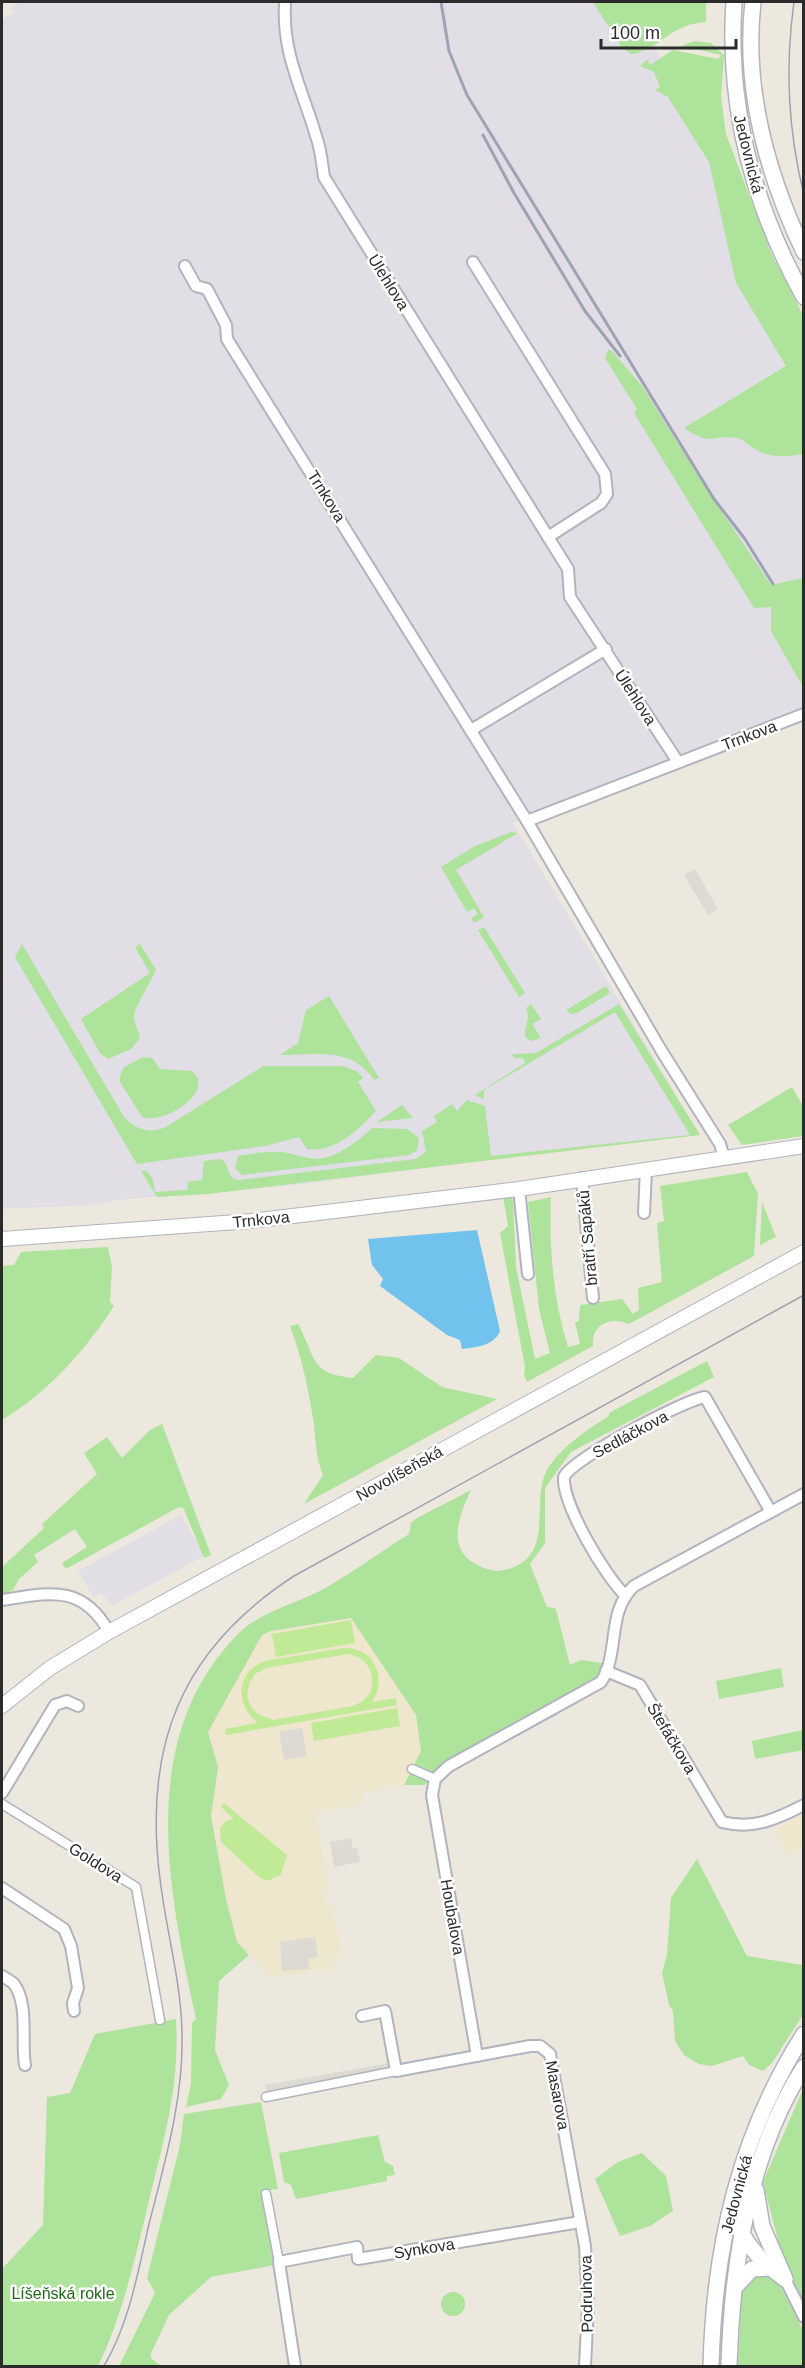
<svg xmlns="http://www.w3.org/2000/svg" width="805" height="2368" font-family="Arial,sans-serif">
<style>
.industrial{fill:#e1dee6}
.education{fill:#eee6cd}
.green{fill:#ade39a}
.pitch{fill:#c0ea96;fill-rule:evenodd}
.plaza{fill:#dddad4}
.water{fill:#71c3ee}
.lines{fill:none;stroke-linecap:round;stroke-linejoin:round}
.pedestrian-casing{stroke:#b1b3bf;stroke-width:11}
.minor-casing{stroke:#b1b3bf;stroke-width:14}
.tertiary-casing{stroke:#b1b3bf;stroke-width:16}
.secondary-casing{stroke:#b1b3bf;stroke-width:18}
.pedestrian{stroke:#fff;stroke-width:8}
.minor{stroke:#fff;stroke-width:10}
.tertiary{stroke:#fff;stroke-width:14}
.secondary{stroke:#fff;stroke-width:15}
.tram{stroke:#a0a1b5;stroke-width:1.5}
.rail{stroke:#a0a1b5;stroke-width:3}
.labels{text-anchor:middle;stroke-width:5;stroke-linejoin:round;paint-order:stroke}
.street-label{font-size:16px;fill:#2b2b2b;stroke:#fff}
.park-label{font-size:16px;fill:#24691b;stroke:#fff}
</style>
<rect width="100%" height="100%" fill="#ede8de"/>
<!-- industrial -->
<g class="industrial">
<path d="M20,2H634L657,53L672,72L804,362L803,708L513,823L700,1135L543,1152L304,1184L119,1200L97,1205L2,1209V20L14,12L11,8Z"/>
<path d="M181,1515L204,1556L119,1602L112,1605L101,1593L93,1597L78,1571Z"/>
</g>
<!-- education -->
<g class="education">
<path d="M351,1617L416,1715L421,1751L404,1785L363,1792L364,1804L315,1812L330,1889L325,1890L328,1907L333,1906L342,1956L332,1958L334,1969L272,1977L237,1942L226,1899L211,1816L218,1767L208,1732L262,1635L271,1631Z"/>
<path d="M803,1813V1847L787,1856L774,1830Z"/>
</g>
<!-- green -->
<g class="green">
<path d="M593,2H706V22C670,24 659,50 632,54L622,48Z"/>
<path d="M695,41L711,43L724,55L721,97L726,134L771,253L803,315V454C786,457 769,458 753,448C748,445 743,439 737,438C709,434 715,448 684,428L786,366L736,283L709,162L668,97L655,90L660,87L654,72L640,66L647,59L650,65L673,50L718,59L721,55L681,46Z"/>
<path d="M608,350H611L642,386L700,479L771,585L803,578V687L771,631V607L754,608L634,413L637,409L605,358Z"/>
<path d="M511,832L518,833L456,870L484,917L474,923L471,918L478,914L474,908L467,912L441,867L475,846Z"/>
<path d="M484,927L525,993L519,997L478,930Z"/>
<path d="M22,944L124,1117C136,1130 150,1134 166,1127L263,1066H344L358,1072L363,1078L358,1082L376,1111C358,1130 335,1153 307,1149L299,1137L265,1146L137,1164L15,957Z"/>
<path d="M140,944L156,970L135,1010L134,1019L140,1038L131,1049L108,1059L100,1053L81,1019L150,973L135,947Z"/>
<path d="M606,986L610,993L577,1013L571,1014L566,1010Z"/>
<path d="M329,996L379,1078L374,1080C352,1046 316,1055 280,1055L298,1043L306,1010Z"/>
<path d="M531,1004L541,1019L532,1024L541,1038L531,1041L526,1038C522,1027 532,1020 526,1008Z"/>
<path d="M619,1004L700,1135L208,1194L157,1197L141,1171H147L153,1180L155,1192L188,1190L187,1182L202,1180L204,1161L221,1159C231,1165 225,1179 240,1180L416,1159L426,1152L422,1131L437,1122L434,1116L452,1104L457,1111L467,1100L485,1106L491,1156L690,1135L615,1012L484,1090V1099L475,1095L525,1063L523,1058H514L512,1054L536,1053Z"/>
<path d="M143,1057L152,1058L160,1069L192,1071L198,1078C204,1100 161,1124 142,1117L119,1080L123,1068Z"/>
<path d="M792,1087L803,1106V1136L742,1145L728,1125Z"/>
<path d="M402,1105L413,1118L377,1122Z"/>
<path d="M372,1128L407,1129L419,1138L417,1150L409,1155L242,1175L235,1168L238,1156C252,1154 267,1151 281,1152C293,1153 306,1159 318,1159C336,1158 360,1140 372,1128Z"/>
<path d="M747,1172L758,1194L754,1256L629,1324C611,1316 591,1324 593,1346L527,1382L524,1375L525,1367L500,1233L508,1226L503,1196L512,1198L513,1202L516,1267L535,1359L550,1353L539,1309L528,1202L551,1197C549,1247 553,1299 568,1347L580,1344L575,1322L579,1321L580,1305L622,1299L633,1314L639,1310L638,1288L662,1282L657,1223L664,1221L660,1186Z"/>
<path d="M762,1202L776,1237L760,1245V1243Z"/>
<path d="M108,1247L112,1267L110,1302L114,1306C86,1350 47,1393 2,1420V1266L14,1265L21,1252Z"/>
<path d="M298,1324C317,1359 309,1373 353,1378L376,1355L399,1358L442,1387L497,1399L304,1504L323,1475C316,1458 316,1443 314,1425C309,1391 302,1358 290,1326Z"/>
<path d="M707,1361L714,1377L571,1452L545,1488V1543L530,1564L547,1607L555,1608L557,1613L570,1665L581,1660L603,1663L597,1676L577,1690L438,1769L425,1785H404L421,1751L416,1715L351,1618L271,1631L262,1635L208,1732L218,1767L211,1816L226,1899L237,1942L249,1955L219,1981L215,2050L229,2085L221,2099L186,2107L191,2084L192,2023L196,2019C169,1892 135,1740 237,1635C261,1610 301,1603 329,1586C356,1570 382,1551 409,1534L411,1523L417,1518L471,1490C457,1520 444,1555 487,1569C496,1572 505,1571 514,1567C556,1549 528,1496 550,1465C565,1444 587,1430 609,1416V1413Z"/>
<path d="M162,1424L211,1555L204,1558L183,1507L177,1508L66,1569L62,1563L87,1547L75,1529L34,1555L38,1562L19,1579L13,1590L2,1595V1567L44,1528L42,1524L97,1474L84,1453L107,1437L122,1458L150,1430Z"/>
<path d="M781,1668L784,1687L719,1699L716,1681Z"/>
<path d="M803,1730V1750L755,1759L752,1741Z"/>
<path d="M697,1859L747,1956L803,1965V2015L772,2063L763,2071L749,2065L743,2056L712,2066L699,2064L684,2055L675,2041L673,2011L669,2005L662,1973L667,1954L671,1898Z"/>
<path d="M176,2019C180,2090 163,2142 147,2209C134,2262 122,2317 98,2366H2V2269L43,2225L47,2097L70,2093L95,2034Z"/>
<path d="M803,2089V2307L786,2271L763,2182Z"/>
<path d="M261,2102L278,2189L263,2191L275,2265L211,2277L169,2315L151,2353V2358L161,2366H119L155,2293L147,2278L180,2145L184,2114Z"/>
<path d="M378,2135L385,2162L393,2166L395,2175L387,2176V2181L296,2199L291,2185L284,2182L279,2153Z"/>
<path d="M642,2153L666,2176L673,2211L650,2226L620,2236L595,2179L618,2162Z"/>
<path d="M733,2251L724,2366H718L719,2327L728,2256Z"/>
<path d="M753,2273L775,2276L803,2330V2366H738L742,2287Z"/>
<circle cx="453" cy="2304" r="12"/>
</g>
<!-- pitch -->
<g class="pitch">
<path d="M351,1620L355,1643L276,1657L272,1634Z"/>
<path d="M343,1648C374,1646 388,1678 372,1702L396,1698L397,1705L226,1735L225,1729L258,1723C235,1705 235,1672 265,1661ZM348,1654C367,1657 377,1674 370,1693L363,1701L353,1706L273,1720L258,1714L251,1707L247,1696L249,1684L255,1674L266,1668Z"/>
<path d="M397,1708L400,1726L314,1741L311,1723Z"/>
<path d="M224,1803L287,1855L281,1875L267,1881L260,1878L221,1842L220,1828L226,1821L234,1819L221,1807Z"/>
</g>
<!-- plaza -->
<g class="plaza">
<path d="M695,869L718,909L708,915L684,875Z"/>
<path d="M302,1728L307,1756L284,1760L279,1732Z"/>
<path d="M351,1838L353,1848H357L360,1862L334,1867L330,1842Z"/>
<path d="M315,1937L318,1957L308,1959L310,1969L282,1971L280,1942Z"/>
<path d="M395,2062L397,2076L266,2099L265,2085Z"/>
</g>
<!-- water -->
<path class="water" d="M477,1230L500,1331C494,1346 476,1347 462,1349L460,1340L447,1335L380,1286L383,1279L372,1265L368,1239Z"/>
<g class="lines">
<!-- pedestrian casing -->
<g class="pedestrian-casing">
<g id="pedestrian">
<path d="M412,1769L435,1779"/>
<path d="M2,1804L136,1887L160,2020"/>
<path d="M266,2097L396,2071"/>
<path d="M266,2194L279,2262"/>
</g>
</g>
<!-- minor casing -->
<g class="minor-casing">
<g id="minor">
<path d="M285,5C282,53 303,91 316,136C321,149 322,163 324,177L568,569L570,597L678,762"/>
<path d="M473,262L605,474L607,494L601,503L548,537"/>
<path d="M185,266L196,286L207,289L226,325L227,339L527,821L661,1050L720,1144L724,1158"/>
<path d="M471,730L606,649"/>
<path d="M527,821L804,714"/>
<path d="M582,1178L593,1298"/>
<path d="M519,1189L528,1274"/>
<path d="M644,1213L646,1169"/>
<path d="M626,1596C606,1578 562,1504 564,1477C572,1459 684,1400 705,1397L771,1512"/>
<path d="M2,1600C48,1593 82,1583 109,1632"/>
<path d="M606,1671L640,1685L722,1822C753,1830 777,1819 804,1805"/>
<path d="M2,1793L55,1705L67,1701L78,1706"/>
<path d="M2,1888L64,1929L71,1946L78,1988L73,2003L74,2011"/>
<path d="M2,1976C5,1978 11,1981 14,1984C29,2004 21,2043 25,2065"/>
<path d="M362,2016L385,2011L396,2071L530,2046H540L550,2054L585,2246L588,2305L585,2366"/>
<path d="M477,2056L432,1795L435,1779L449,1766L601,1682C620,1653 606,1612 634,1586L804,1494"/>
<path d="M785,2279L804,2317"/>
<path d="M295,2366L279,2262L357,2247L358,2259L580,2222"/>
</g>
</g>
<!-- tertiary casing -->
<g class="tertiary-casing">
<g id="tertiary">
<path d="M2,1239L251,1221L519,1189L804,1146"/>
<path d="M2,1706L50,1668L109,1632L804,1252"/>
</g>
</g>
<!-- secondary casing -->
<g class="secondary-casing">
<g id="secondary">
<path d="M734,2C727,106 753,205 804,297"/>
<path d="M753,2C743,89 767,174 804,252"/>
<path d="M756,2190L762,2226L785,2279"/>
<path d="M740,2229C749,2250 767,2266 785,2279"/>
<path d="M734,2288L752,2269L769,2268"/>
<path d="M711,2366C714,2247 739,2136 804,2034"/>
<path d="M729,2366C732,2265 748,2154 804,2067"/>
</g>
</g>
<!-- pedestrian -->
<use href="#pedestrian" class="pedestrian"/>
<!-- minor -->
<use href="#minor" class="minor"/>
<!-- tertiary -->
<use href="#tertiary" class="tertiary"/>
<!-- secondary -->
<use href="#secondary" class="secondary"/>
<!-- tram -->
<g class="tram">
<path d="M794,2C785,66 788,131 804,195"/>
<path d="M2,4L4,2"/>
<path d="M104,2366C129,2324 138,2272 149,2224C165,2161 184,2098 182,2032C181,1981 166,1930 160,1879C143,1747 180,1650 294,1576L804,1295"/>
</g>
<!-- rail -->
<g class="rail">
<path d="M441,2L449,51L467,95L714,499L745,539L773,584"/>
<path d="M483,135L514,193L585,311L620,356"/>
</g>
</g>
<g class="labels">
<!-- street labels -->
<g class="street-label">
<text transform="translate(749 154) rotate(76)" y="6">Jedovnická</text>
<text transform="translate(389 282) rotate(58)" y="6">Úlehlova</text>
<text transform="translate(327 496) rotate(58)" y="6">Trnkova</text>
<text transform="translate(636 697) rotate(57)" y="6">Úlehlova</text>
<text transform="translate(749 735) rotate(-21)" y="6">Trnkova</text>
<text transform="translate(261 1219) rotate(-6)" y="6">Trnkova</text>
<text transform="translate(587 1238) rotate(-95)" y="6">bratří Sapáků</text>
<text transform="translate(630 1434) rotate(-28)" y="6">Sedláčkova</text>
<text transform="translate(399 1473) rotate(-29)" y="6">Novolíšeňská</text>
<text transform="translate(672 1738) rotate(59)" y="6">Štefáčkova</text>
<text transform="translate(96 1862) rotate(32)" y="6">Goldova</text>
<text transform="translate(453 1917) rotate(80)" y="6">Houbalova</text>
<text transform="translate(558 2095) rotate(79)" y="6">Masarova</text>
<text transform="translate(736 2194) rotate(-75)" y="6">Jedovnická</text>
<text transform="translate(424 2248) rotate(-9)" y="6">Synkova</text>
<text transform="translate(586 2294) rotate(-91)" y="6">Podruhova</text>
</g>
<!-- park labels -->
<g class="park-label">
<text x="63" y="2299">Líšeňská rokle</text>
</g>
</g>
<!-- border -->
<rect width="805" height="2368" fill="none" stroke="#2b2b2b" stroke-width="6"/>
<!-- scale -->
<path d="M601 39v9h135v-9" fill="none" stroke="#2b2b2b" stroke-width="3"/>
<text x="610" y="39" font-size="18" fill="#2b2b2b" stroke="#ffffff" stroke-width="4.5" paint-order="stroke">100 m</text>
</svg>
